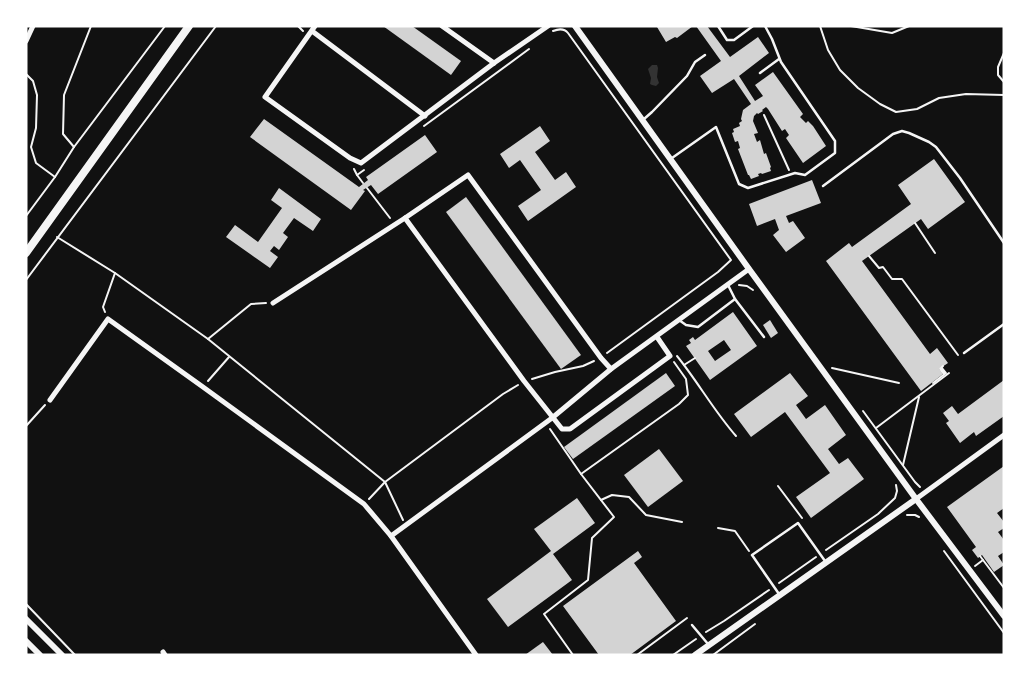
<svg xmlns="http://www.w3.org/2000/svg" width="1030" height="681" font-family="'Noto Sans',sans-serif">
<style>
.water{fill:#333}
.building{fill:#d3d3d3;fill-rule:evenodd}
.lines{fill:none;stroke-linecap:round;stroke-linejoin:round}
.path{stroke:#f5f5f5;stroke-width:2}
.service{stroke:#f5f5f5;stroke-width:2.5}
.minor{stroke:#f5f5f5;stroke-width:5}
.tertiary{stroke:#f5f5f5;stroke-width:6}
.primary{stroke:#f5f5f5;stroke-width:8}
</style>
<rect width="100%" height="100%" fill="#111"/>
<!-- water -->
<path class="water" d="M652,65H657L658,68L657,77L659,83L656,86L652,85L650,84L651,78L648,69Z"/>
<!-- building -->
<g class="building">
<path d="M383,26H412L461,61L451,75Z"/>
<path d="M659,26H693L677,38L675,37L666,42L657,27Z"/>
<path d="M696,26H707L730,57L758,37L769,53L739,76L755,101L763,96L755,85L773,72L803,114L800,117L806,123L808,121L813,126L826,146L803,163L786,138L789,135L785,129L782,131L768,109L766,107L762,110L763,111L758,114L757,113L754,116L753,121L758,133L754,134L757,142L760,140L764,154L766,153L771,167L770,168L771,171L762,174L761,173L758,174L759,176L751,179L749,175H748L738,149L740,148L738,141L735,142L732,133L734,132L733,129L740,126L739,123L742,121L741,119L743,110L751,104L734,79L712,93L700,76L721,61Z"/>
<path d="M264,119L359,187L368,180L366,177L425,135L437,152L378,194L371,185L363,190L365,191L351,210L250,137Z"/>
<path d="M540,126L550,141L535,152L555,180L566,172L576,187L528,221L518,206L541,190L520,160L509,168L500,154Z"/>
<path d="M934,159L965,202L928,229L921,219L862,261L930,354L937,348L948,363L939,369L943,374L921,391L826,261L849,243L852,247L911,204L898,185Z"/>
<path d="M812,180L821,203L786,216L789,223L793,221L805,238L786,252L773,235L779,230L775,219L757,226L749,204Z"/>
<path d="M279,188L321,219L313,231L294,218L283,233L288,237L279,250L274,246L270,251L278,257L270,268L226,237L235,225L258,242L282,208L271,200Z"/>
<path d="M466,197L581,355L561,369L446,212Z"/>
<path d="M733,312L757,346L710,380L686,346L691,343L689,340L693,337L695,340ZM724,340L731,350L715,361L708,351Z"/>
<path d="M770,320L778,333L771,338L763,325Z"/>
<path d="M666,373L675,386L573,459L564,447Z"/>
<path d="M790,373L808,396L796,405L806,419L825,405L846,435L828,449L839,464L848,458L864,479L811,518L796,497L830,473L785,412L751,437L734,414Z"/>
<path d="M1004,380V416L976,436L974,432L960,443L946,423L949,421L943,413L952,406L958,414Z"/>
<path d="M659,449L683,481L648,507L624,475Z"/>
<path d="M1004,466V508L997,513L1004,522V528L998,532L1004,540V552L998,556L1004,565L994,572L982,555L978,558L972,550L976,547L947,507Z"/>
<path d="M577,498L595,523L553,554L572,580L508,627L487,599L551,551L534,529Z"/>
<path d="M638,551L642,557L634,563L676,621L630,655H599L563,606Z"/>
<path d="M543,642L553,655H525Z"/>
</g>
<g class="lines">
<!-- path -->
<g class="path">
<path d="M298,26L303,31"/>
<path d="M820,26L828,50L840,70L858,88L880,104L896,112L917,109L939,98L966,94L1004,95"/>
<path d="M851,26L892,33L909,26"/>
<path d="M553,31C558,29 564,28 568,33L731,260L718,272L607,353"/>
<path d="M1004,53L998,67V75L1004,82"/>
<path d="M26,74L33,81L37,95L36,128L31,147L36,163L55,177"/>
<path d="M764,115L789,170"/>
<path d="M424,126L529,49"/>
<path d="M74,147L63,134L64,95L91,26"/>
<path d="M354,169L357,175L363,183"/>
<path d="M357,175L364,170"/>
<path d="M367,188L390,218"/>
<path d="M26,216L55,177L74,147L165,26"/>
<path d="M915,223L935,253"/>
<path d="M57,237L115,273L103,307L105,312"/>
<path d="M869,256L879,268L883,267L892,279H902L958,355"/>
<path d="M115,273L208,339L385,482L403,520"/>
<path d="M26,280L216,26"/>
<path d="M739,285L747,286L753,290"/>
<path d="M208,339L251,304L266,303"/>
<path d="M677,356C698,382 714,411 736,436"/>
<path d="M684,365L695,358"/>
<path d="M832,368L899,383"/>
<path d="M532,379L555,372L583,366L594,361"/>
<path d="M208,381L229,357"/>
<path d="M933,383L946,373L942,368L941,369L944,373H943L940,369L943,366"/>
<path d="M863,411L915,482L920,487"/>
<path d="M26,426L45,405"/>
<path d="M876,428L949,373"/>
<path d="M550,429L581,474L614,517L592,538L588,580L544,614L573,655"/>
<path d="M903,465L919,397"/>
<path d="M581,474L679,404L688,395L686,379L674,362"/>
<path d="M778,486L802,518"/>
<path d="M369,499L385,482L503,394L518,385"/>
<path d="M601,500L612,495L629,497L646,515L682,522"/>
<path d="M907,515H915L919,517"/>
<path d="M718,528L735,531L749,551"/>
<path d="M826,550L878,514L895,498L897,491L896,485"/>
<path d="M944,551L1004,633"/>
<path d="M980,556L1004,588"/>
<path d="M975,566L983,560"/>
<path d="M779,583L816,557"/>
<path d="M26,604L75,655"/>
<path d="M706,632L724,621L769,590"/>
<path d="M26,654L27,655"/>
<path d="M637,655L687,618"/>
<path d="M673,655L696,639"/>
<path d="M713,655L755,624"/>
</g>
<!-- service -->
<g class="service">
<path d="M718,26L727,40H734L753,26"/>
<path d="M760,73L779,59"/>
<path d="M644,119L652,112L687,76L695,62L705,55"/>
<path d="M672,158L716,127L739,184L748,188L795,173L805,175L835,153V141L781,62L772,39L765,26"/>
<path d="M823,186L893,134L902,131L909,133L929,142L936,147L960,178L1004,243"/>
<path d="M728,285L735,299L764,337"/>
<path d="M679,320L686,325L698,327L735,299"/>
<path d="M964,353L1004,324"/>
<path d="M779,594L752,555L798,523L825,561"/>
<path d="M692,625L708,644"/>
</g>
<!-- minor -->
<g class="minor">
<path d="M315,26L265,97L350,158L361,163L494,63L548,26"/>
<path d="M442,26L494,63"/>
<path d="M312,31L425,116"/>
<path d="M26,41L33,26"/>
<path d="M273,303L405,218"/>
<path d="M611,369L601,358L468,175L405,218L524,381L562,429H570L670,356L657,337"/>
<path d="M50,400L108,319L203,387L364,504L391,536L476,655"/>
<path d="M916,499L1004,435"/>
<path d="M391,536L552,418L611,369L749,269"/>
<path d="M163,652L165,655"/>
</g>
<!-- tertiary -->
<g class="tertiary">
<path d="M575,26L749,269L916,499L1004,616"/>
<path d="M26,619L62,655"/>
<path d="M26,641L40,655"/>
<path d="M695,655L916,499"/>
</g>
<!-- primary -->
<path class="primary" d="M26,253L189,26"/>
</g>
<!-- border -->
<rect width="1030" height="681" fill="none" stroke="#ffffff" stroke-width="55"/>
</svg>
